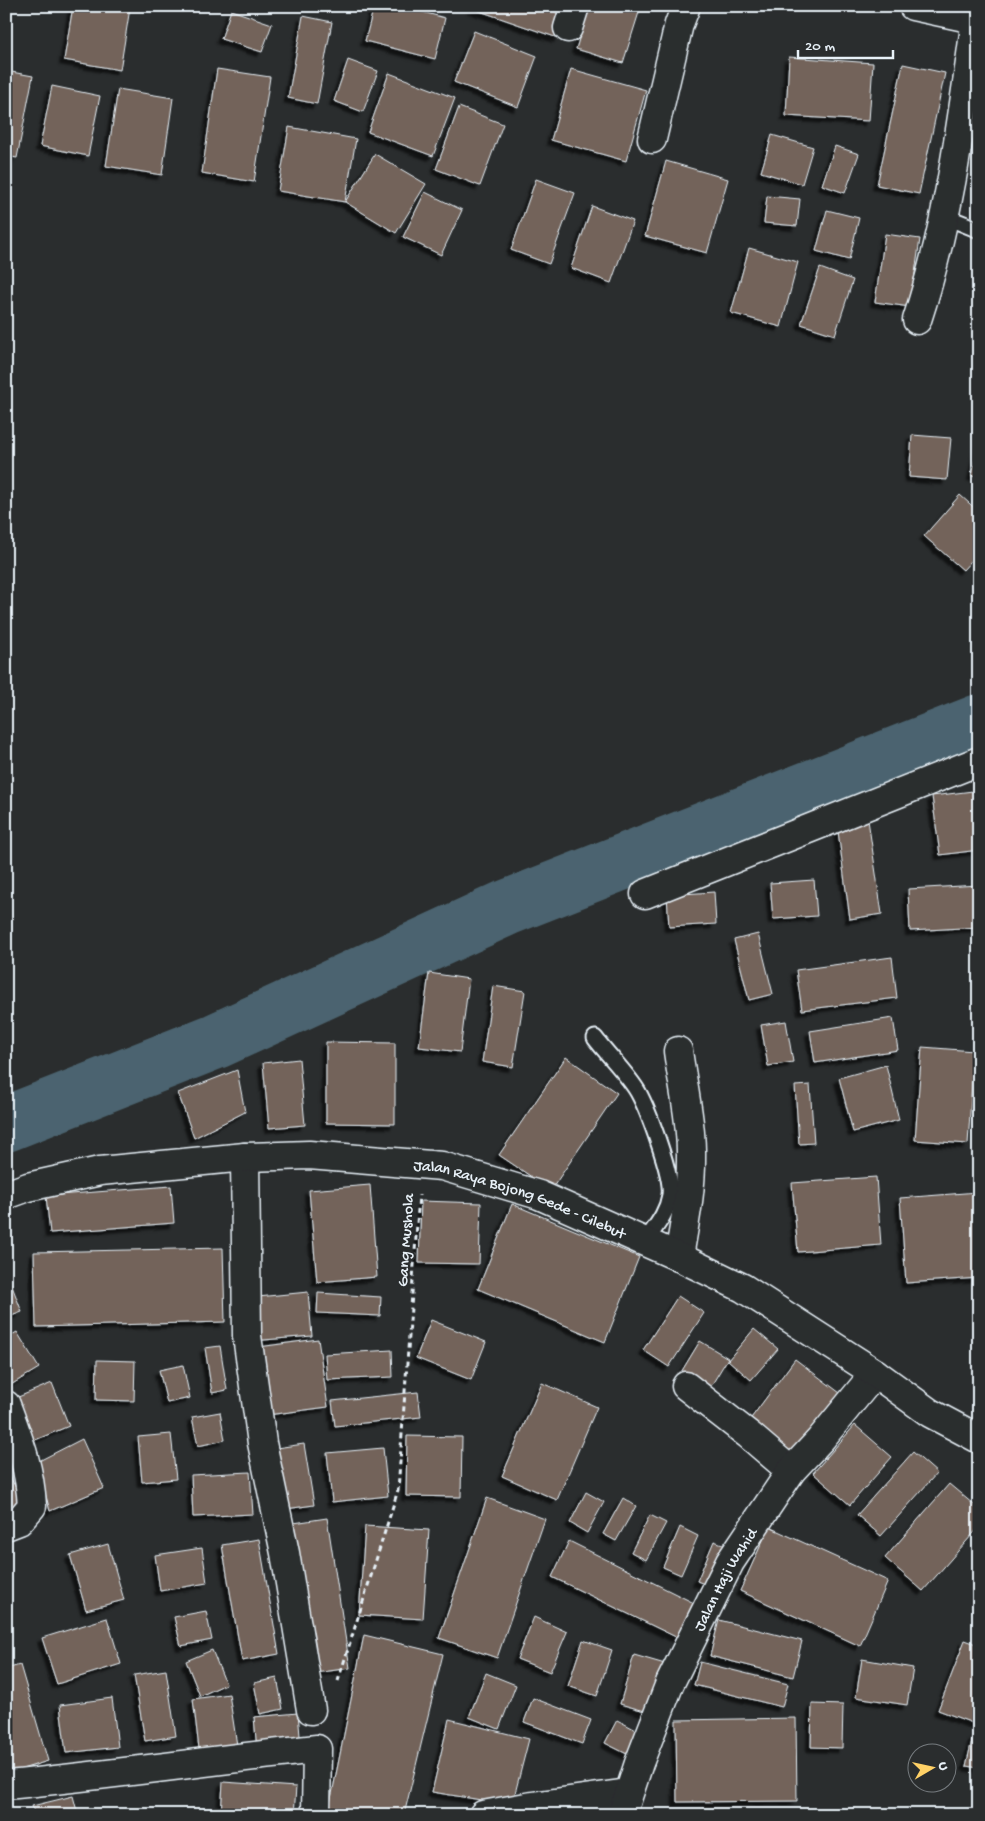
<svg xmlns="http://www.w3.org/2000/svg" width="985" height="1821" font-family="'Gochi Hand',sans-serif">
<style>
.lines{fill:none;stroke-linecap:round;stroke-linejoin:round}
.river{stroke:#4b646f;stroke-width:56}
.building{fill:#73645a;stroke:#e8f1f8;filter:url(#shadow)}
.service-casing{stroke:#e8f1f8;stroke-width:19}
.minor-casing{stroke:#e8f1f8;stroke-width:31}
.secondary-casing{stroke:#e8f1f8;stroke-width:31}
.path{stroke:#e8f1f8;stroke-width:3;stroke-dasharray:5 4;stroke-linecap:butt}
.service{stroke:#2a2d2e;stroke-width:15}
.minor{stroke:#2a2d2e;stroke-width:28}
.secondary{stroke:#2a2d2e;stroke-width:28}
.labels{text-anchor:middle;stroke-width:4;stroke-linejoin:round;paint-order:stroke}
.street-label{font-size:16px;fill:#e8f1f8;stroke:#2a2d2e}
</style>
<defs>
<filter id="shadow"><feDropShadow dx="-4.5" dy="4.5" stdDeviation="1" flood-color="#0009"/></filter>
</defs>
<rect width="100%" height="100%" fill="#2a2d2e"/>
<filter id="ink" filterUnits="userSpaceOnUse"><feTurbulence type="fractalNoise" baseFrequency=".02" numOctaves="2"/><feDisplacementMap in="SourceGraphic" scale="10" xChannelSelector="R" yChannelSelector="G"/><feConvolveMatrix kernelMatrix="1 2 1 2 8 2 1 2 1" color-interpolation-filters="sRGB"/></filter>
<g filter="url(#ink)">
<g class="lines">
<!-- river -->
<path class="river" d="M6,1124L216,1041L506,908L979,722"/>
</g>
<!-- building -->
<g class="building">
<path d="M73,6H117L130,8L120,70L64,60Z"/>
<path d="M374,6H400L445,18L435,59L365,41Z"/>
<path d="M472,6H539L567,16L558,38L471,8Z"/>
<path d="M589,6H641L623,63L576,49Z"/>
<path d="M231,10L272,24L262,52L221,39Z"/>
<path d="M303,16L332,22L317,104L288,98Z"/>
<path d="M474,31L537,56L518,107L454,82Z"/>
<path d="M789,57L873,63L869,121L786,116Z"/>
<path d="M348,60L378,71L363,112L334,101Z"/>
<path d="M903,64L945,73L919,194L877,185Z"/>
<path d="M217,69L270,77L254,182L202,173Z"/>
<path d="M571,69L646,90L626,161L551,140Z"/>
<path d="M6,71L33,76L17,158L6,156Z"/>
<path d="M389,73L455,98L433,156L368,132Z"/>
<path d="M52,86L100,96L88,156L40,146Z"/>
<path d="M118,89L173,98L162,175L106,166Z"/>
<path d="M459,107L503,124L480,186L436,169Z"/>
<path d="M289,127L356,139L345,202L278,191Z"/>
<path d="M772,135L813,147L802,184L761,172Z"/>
<path d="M835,146L859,154L845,193L822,185Z"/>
<path d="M375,154L426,184L396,233L345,202Z"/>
<path d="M666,161L728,179L707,253L645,236Z"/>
<path d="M536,179L575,193L549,264L511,250Z"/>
<path d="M425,192L462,210L441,255L403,237Z"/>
<path d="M767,196L800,199L797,226L764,223Z"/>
<path d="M592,206L633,221L611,283L571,268Z"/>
<path d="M827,210L859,218L849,260L816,251Z"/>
<path d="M885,234L920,239L910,307L875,302Z"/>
<path d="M749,248L798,262L781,327L731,313Z"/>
<path d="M820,268L853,280L835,335L801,324Z"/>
<path d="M912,435L951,438L947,480L909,477Z"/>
<path d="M979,443V478L972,476Z"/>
<path d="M960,495L979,512V552L963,570L924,536Z"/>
<path d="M973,791L979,833V850L940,855L932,796Z"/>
<path d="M868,820L882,914L850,919L837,824Z"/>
<path d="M814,880L817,916L773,919L770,883Z"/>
<path d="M979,885V927L910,931L908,889Z"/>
<path d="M714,892L716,924L669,927L667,895Z"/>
<path d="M758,934L773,994L749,1000L734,940Z"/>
<path d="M892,957L897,998L802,1010L796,970Z"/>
<path d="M429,973L469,979L460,1052L419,1047Z"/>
<path d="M493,986L525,991L513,1067L482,1062Z"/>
<path d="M893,1018L898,1050L815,1063L810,1031Z"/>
<path d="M786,1021L793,1062L768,1066L761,1025Z"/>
<path d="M326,1042L395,1043V1124L326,1123Z"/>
<path d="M922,1047L974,1051L968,1144L915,1140Z"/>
<path d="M566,1057L617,1093L551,1190L499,1155Z"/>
<path d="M299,1059L305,1125L269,1128L263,1063Z"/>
<path d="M886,1065L899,1120L853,1132L839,1078Z"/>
<path d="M237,1070L245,1112L194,1138L178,1093Z"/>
<path d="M810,1085L814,1143L799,1144L795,1086Z"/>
<path d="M876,1177L881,1245L798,1252L792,1183Z"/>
<path d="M370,1185L377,1277L317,1282L309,1190Z"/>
<path d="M171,1186L174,1223L50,1233L46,1196Z"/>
<path d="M978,1192L979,1278L906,1283L900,1198Z"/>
<path d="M421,1201L481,1203L479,1264L419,1263Z"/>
<path d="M512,1204L639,1257L605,1342L478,1289Z"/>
<path d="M223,1248L225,1322L36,1327L34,1252Z"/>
<path d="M10,1281L22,1312L6,1318V1283Z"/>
<path d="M308,1292L312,1336L252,1341L248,1298Z"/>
<path d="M318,1293L381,1297L380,1316L317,1313Z"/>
<path d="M678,1296L704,1313L669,1367L643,1350Z"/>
<path d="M431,1320L486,1342L471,1380L416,1358Z"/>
<path d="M754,1329L778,1349L751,1380L728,1360Z"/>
<path d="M17,1332L39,1368L9,1386L6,1381V1338Z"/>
<path d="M318,1339L328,1407L260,1416L251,1348Z"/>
<path d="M700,1341L728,1358L708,1391L680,1374Z"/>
<path d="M220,1346L227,1390L212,1393L205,1348Z"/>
<path d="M392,1350L393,1377L327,1380L325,1354Z"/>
<path d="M795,1359L840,1393L791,1459L746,1425Z"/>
<path d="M97,1360L135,1361L134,1401L96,1400Z"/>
<path d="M183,1365L190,1398L167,1403L159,1370Z"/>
<path d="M52,1383L69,1426L28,1443L11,1400Z"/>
<path d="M542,1383L597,1407L557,1500L502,1476Z"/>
<path d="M418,1392L421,1417L335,1426L332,1401Z"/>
<path d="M220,1412L225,1440L198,1446L192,1417Z"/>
<path d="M855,1425L892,1457L850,1505L813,1473Z"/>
<path d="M171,1434L176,1479L142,1482L138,1437Z"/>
<path d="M407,1436L462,1437L461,1497L406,1496Z"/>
<path d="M82,1439L104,1488L50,1511L37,1462Z"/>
<path d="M304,1444L314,1505L279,1510L269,1449Z"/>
<path d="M383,1448L388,1496L332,1502L327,1453Z"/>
<path d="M913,1452L937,1473L881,1536L857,1515Z"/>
<path d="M6,1468L22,1501L6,1509Z"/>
<path d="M250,1472L253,1514L193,1517L191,1475Z"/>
<path d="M949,1484L979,1509V1527L923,1591L885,1558Z"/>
<path d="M586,1492L604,1502L587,1533L570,1523Z"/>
<path d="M487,1498L545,1519L497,1658L439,1638Z"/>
<path d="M623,1498L636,1506L616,1541L603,1534Z"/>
<path d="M650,1515L666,1523L646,1560L631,1552Z"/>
<path d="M327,1518L350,1668L309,1674L287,1524Z"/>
<path d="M365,1526L429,1530L423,1619L359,1615Z"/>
<path d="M680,1527L698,1536L681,1575L663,1567Z"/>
<path d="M769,1527L888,1581L860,1646L740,1591Z"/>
<path d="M259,1539L279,1654L242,1661L222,1545Z"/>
<path d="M569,1541L696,1604L680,1639L552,1577Z"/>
<path d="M714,1541L731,1547L714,1588L697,1581Z"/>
<path d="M108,1544L124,1600L86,1610L70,1555Z"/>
<path d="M202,1548L207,1583L160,1591L155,1555Z"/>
<path d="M206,1611L212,1640L181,1646L174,1617Z"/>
<path d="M534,1617L567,1632L550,1672L517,1659Z"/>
<path d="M107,1618L121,1664L57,1684L42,1638Z"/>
<path d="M719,1620L802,1641L793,1677L710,1656Z"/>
<path d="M364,1635L443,1654L404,1815L328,1814Z"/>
<path d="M583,1640L612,1650L597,1696L568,1686Z"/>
<path d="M965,1640L979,1645L978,1725L938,1710Z"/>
<path d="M212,1650L226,1684L200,1696L186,1661Z"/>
<path d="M634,1655L665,1664L652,1713L620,1704Z"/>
<path d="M862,1659L913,1668L907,1705L856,1697Z"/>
<path d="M700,1662L788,1684L782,1707L694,1685Z"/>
<path d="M20,1665L48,1761L6,1774V1669Z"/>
<path d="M166,1670L176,1736L145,1741L134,1675Z"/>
<path d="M486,1673L516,1685L499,1729L469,1717Z"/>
<path d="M277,1678L283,1709L260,1714L254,1683Z"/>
<path d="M229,1694L238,1752L200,1757L193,1699Z"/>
<path d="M112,1698L118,1747L66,1753L60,1705Z"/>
<path d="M533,1698L591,1720L582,1744L524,1722Z"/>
<path d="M812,1704L843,1705L842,1748L811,1747Z"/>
<path d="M298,1713L301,1747L257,1750L254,1717Z"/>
<path d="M796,1718L797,1801L677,1802L676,1720Z"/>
<path d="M449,1719L529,1739L512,1805L432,1792Z"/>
<path d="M617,1720L642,1733L631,1756L605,1743Z"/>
<path d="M973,1736L979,1737V1768L966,1766Z"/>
<path d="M223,1782L296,1787L294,1815H221Z"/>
<path d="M73,1796L78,1815H35L32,1806Z"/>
</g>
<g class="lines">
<!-- service casing -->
<g class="service-casing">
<g id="service">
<path d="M944,216L979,230"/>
<path d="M595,1038C607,1054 629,1076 638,1092C648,1110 673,1176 670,1195C667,1214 655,1227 645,1242"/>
</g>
</g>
<!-- minor casing -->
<g class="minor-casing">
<g id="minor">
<path d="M913,6L979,20"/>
<path d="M568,28L575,6"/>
<path d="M652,139L679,24L686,6"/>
<path d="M917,320C949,222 962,120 976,19"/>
<path d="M645,894L979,761"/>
<path d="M678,1051C683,1087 692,1125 691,1161C691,1194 684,1225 679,1257"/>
<path d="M245,1157L247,1336L262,1443L285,1553L311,1710"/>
<path d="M686,1386L749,1435L791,1471"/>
<path d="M6,1405C19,1440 30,1468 32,1506L19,1521L6,1526"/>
<path d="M6,1785C110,1775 213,1760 317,1749L316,1815"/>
<path d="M483,1815L532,1806L628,1793"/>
<path id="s1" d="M622,1815L639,1763L670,1683L730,1562L791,1471L820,1440L875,1373"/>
</g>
</g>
<!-- secondary casing -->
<g class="secondary-casing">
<g id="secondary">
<path id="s2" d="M6,1195L28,1187L100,1171L245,1157L309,1155L442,1166L539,1195L679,1257L743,1288L875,1373L930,1413L979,1439"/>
</g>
</g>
<!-- path -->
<path class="path" d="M338,1681L398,1490L419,1195"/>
<!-- service -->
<use href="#service" class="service"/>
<!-- minor -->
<use href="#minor" class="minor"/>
<!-- secondary -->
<use href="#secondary" class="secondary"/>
</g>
</g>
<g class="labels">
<!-- street labels -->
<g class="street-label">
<text dy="6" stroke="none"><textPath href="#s2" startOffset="524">Jalan Raya Bojong Gede - Cilebut</textPath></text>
<text transform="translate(404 1240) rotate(-86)" y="6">Gang Mushola</text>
<text dy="6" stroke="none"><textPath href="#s1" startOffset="258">Jalan Haji Wahid</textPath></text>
</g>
</g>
<!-- margin -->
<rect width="985" height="1821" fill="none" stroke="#2a2d2e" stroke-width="25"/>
<rect x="12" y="12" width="960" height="1796" fill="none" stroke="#e8f1f8" stroke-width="2" filter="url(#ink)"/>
<!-- north arrow -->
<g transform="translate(932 1768) rotate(81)"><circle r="24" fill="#2a2d2e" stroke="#767b7f"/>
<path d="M0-4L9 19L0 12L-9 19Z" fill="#ffd166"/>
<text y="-8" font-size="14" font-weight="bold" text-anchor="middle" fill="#e8f1f8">U</text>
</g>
<!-- scale -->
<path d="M798 50v8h95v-8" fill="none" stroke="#e8f1f8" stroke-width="2.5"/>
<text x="805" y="50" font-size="15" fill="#e8f1f8" stroke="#2a2d2e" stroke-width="4" paint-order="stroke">20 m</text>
</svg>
